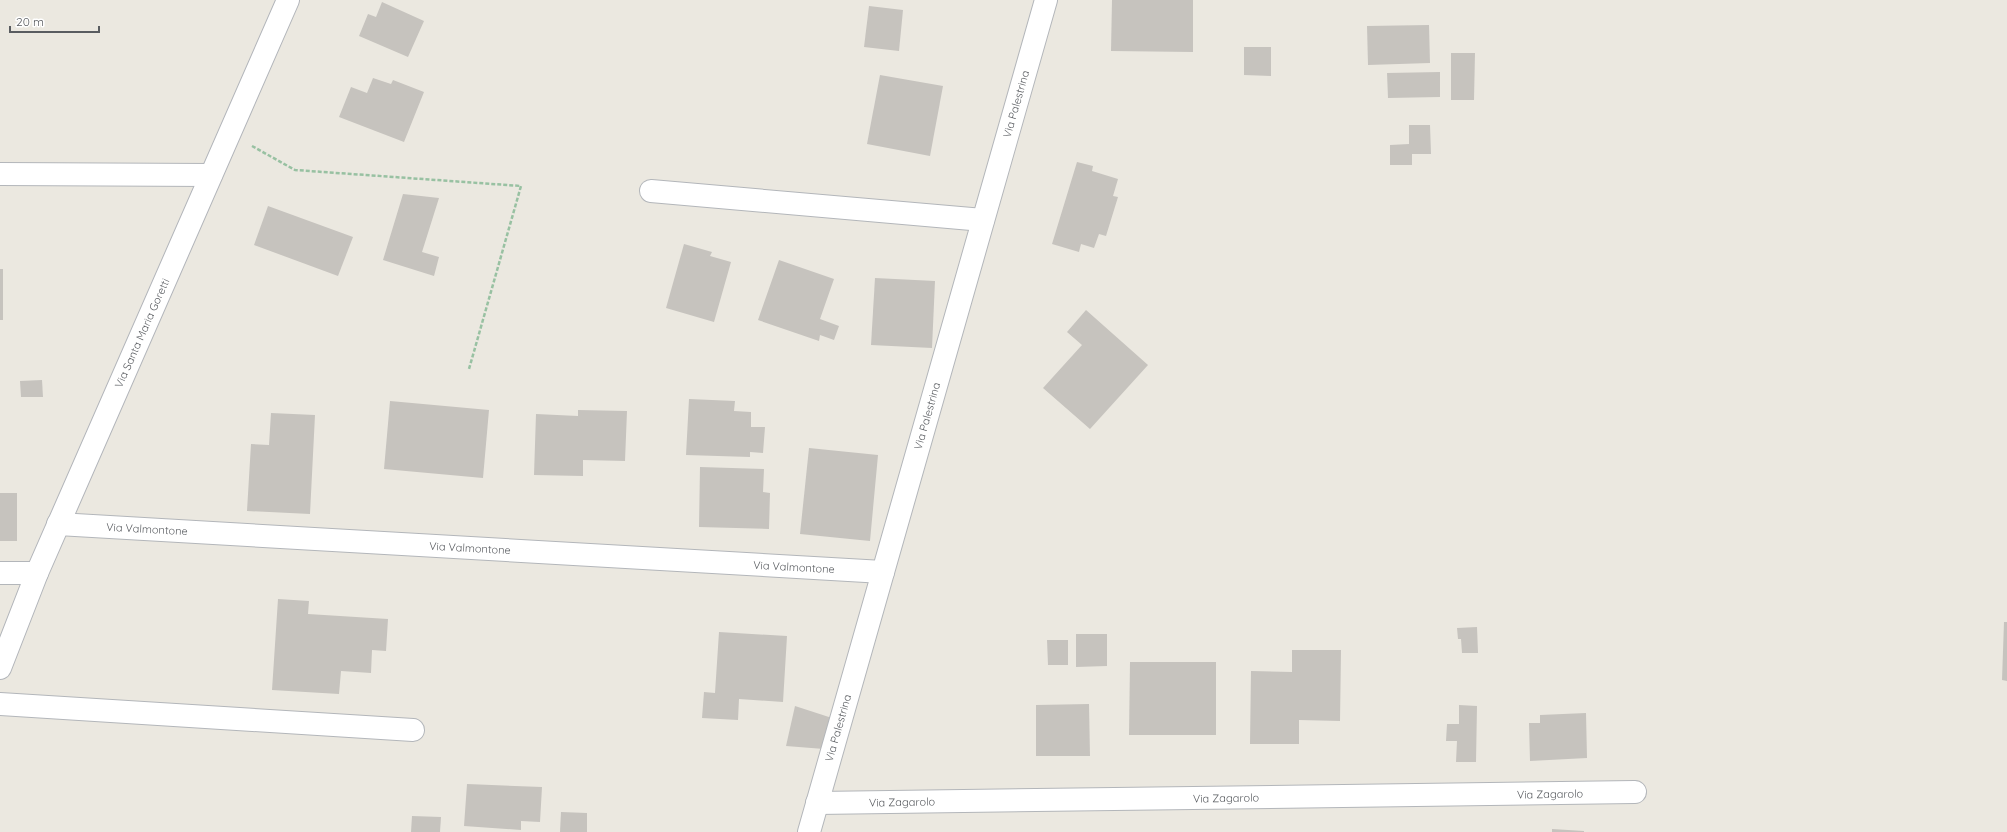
<svg xmlns="http://www.w3.org/2000/svg" width="2007" height="832" font-family="Quicksand,sans-serif">
<style>
.building{fill:#c6c3be}
.lines{fill:none;stroke-linecap:round;stroke-linejoin:round}
.minor-casing{stroke:#b3b6ba;stroke-width:24}
.secondary-casing{stroke:#b2b5ba;stroke-width:24}
.path{stroke:#98c1a2;stroke-width:2.5;stroke-dasharray:4 2;stroke-linecap:butt}
.minor{stroke:#fff;stroke-width:22}
.secondary{stroke:#fff;stroke-width:22}
.labels{text-anchor:middle;stroke-width:3.5;stroke-linejoin:round;paint-order:stroke}
.street-label{font-size:11px;fill:#595c60;stroke:#fff}
</style>
<rect width="100%" height="100%" fill="#ebe8e0"/>
<!-- building -->
<g class="building">
<path d="M1112,0H1193V52L1111,51Z"/>
<path d="M382,2L424,21L408,57L359,36L368,14L376,17Z"/>
<path d="M869,6L903,10L899,51L864,47Z"/>
<path d="M1429,25L1430,63L1368,65L1367,26Z"/>
<path d="M1244,47H1271V76L1244,75Z"/>
<path d="M1451,53H1475L1474,100H1451Z"/>
<path d="M1440,72V97L1388,98L1387,73Z"/>
<path d="M880,75L943,86L930,156L867,144Z"/>
<path d="M373,78L391,84L393,80L424,92L404,142L339,117L351,87L367,93Z"/>
<path d="M1409,125H1430L1431,154H1412V165H1390V145L1409,144Z"/>
<path d="M1077,162L1093,166L1092,171L1118,179L1113,196L1118,197L1106,236L1099,234L1094,248L1081,244L1079,252L1052,244Z"/>
<path d="M403,194L439,198L422,252L439,257L434,276L383,260Z"/>
<path d="M268,206L353,237L338,276L254,245Z"/>
<path d="M684,244L712,252L710,256L731,262L714,322L666,308Z"/>
<path d="M779,260L834,279L820,319L839,326L834,340L820,335L819,341L758,320Z"/>
<rect x="0" y="269" width="3" height="51"/>
<path d="M875,278L935,281L932,348L871,345Z"/>
<path d="M1086,310L1148,365L1090,429L1043,388L1082,345L1067,332Z"/>
<path d="M42,380L43,397H21L20,381Z"/>
<path d="M689,399L735,401L734,411L751,412V427H765L763,453L750,452V457L686,455Z"/>
<path d="M390,401L489,410L483,478L384,469Z"/>
<path d="M578,410L627,411L625,461L583,460V476L534,475L536,414L578,416Z"/>
<path d="M271,413L315,415L310,514L247,511L251,444L269,445Z"/>
<path d="M809,448L878,455L870,541L800,534Z"/>
<path d="M700,467L764,469L763,492L770,493L769,529L699,527Z"/>
<rect x="0" y="493" width="17" height="48"/>
<path d="M278,599L309,601L308,614L388,619L386,651L372,650L371,673L341,671L339,694L272,690Z"/>
<path d="M2004,622H2007V681L2002,680Z"/>
<path d="M1477,627L1478,653H1462L1461,639H1458L1457,628Z"/>
<path d="M719,632L787,636L783,702L739,699L738,720L702,718L704,692L715,693Z"/>
<path d="M1076,634H1107V666L1076,667Z"/>
<path d="M1047,640H1068V665H1048Z"/>
<path d="M1292,650H1341L1340,721L1299,720V744H1250L1251,671L1292,672Z"/>
<path d="M1130,662H1216V735H1129Z"/>
<path d="M1089,704L1090,756H1036V705Z"/>
<path d="M1459,705L1477,706L1476,762H1456L1457,741H1446L1447,724H1459Z"/>
<path d="M795,706L832,718L824,749L786,746Z"/>
<path d="M1586,713L1587,758L1530,761L1529,723H1540V715Z"/>
<path d="M467,784L542,787L540,822L521,821V830L464,826Z"/>
<path d="M561,812L587,813V832H560Z"/>
<path d="M412,816L441,817L440,832H411Z"/>
<path d="M1552,829L1584,831V832H1552Z"/>
</g>
<g class="lines">
<!-- minor casing -->
<g class="minor-casing">
<g id="minor">
<path d="M0,174L211,175"/>
<path d="M651,191L983,220"/>
<path d="M58,524L883,572"/>
<path d="M0,573H37"/>
<path d="M0,704L413,730"/>
<path d="M817,803L1635,792"/>
<path d="M809,832L1046,0"/>
</g>
</g>
<!-- secondary casing -->
<g class="secondary-casing">
<path id="secondary" d="M0,668L37,573L288,0"/>
</g>
<!-- path -->
<path class="path" d="M252,146L295,170L521,186L469,369"/>
<!-- minor -->
<use href="#minor" class="minor"/>
<!-- secondary -->
<use href="#secondary" class="secondary"/>
</g>
<g class="labels">
<!-- street labels -->
<g class="street-label">
<text transform="translate(1016 104) rotate(-74)" y="4">Via Palestrina</text>
<text transform="translate(142 333) rotate(-66)" y="4">Via Santa Maria Goretti</text>
<text transform="translate(927 416) rotate(-74)" y="4">Via Palestrina</text>
<text transform="translate(147 529) rotate(3)" y="4">Via Valmontone</text>
<text transform="translate(470 548) rotate(3)" y="4">Via Valmontone</text>
<text transform="translate(794 567) rotate(3)" y="4">Via Valmontone</text>
<text transform="translate(838 728) rotate(-74)" y="4">Via Palestrina</text>
<text transform="translate(1550 794) rotate(-1)" y="4">Via Zagarolo</text>
<text transform="translate(1226 798) rotate(-1)" y="4">Via Zagarolo</text>
<text transform="translate(902 802) rotate(-1)" y="4">Via Zagarolo</text>
</g>
</g>
<!-- scale -->
<path d="M10 26v6h89v-6" fill="none" stroke="#595c60" stroke-width="2"/>
<text x="16" y="26" font-size="12" fill="#595c60" stroke="#ffffff" stroke-width="3" paint-order="stroke">20 m</text>
</svg>
